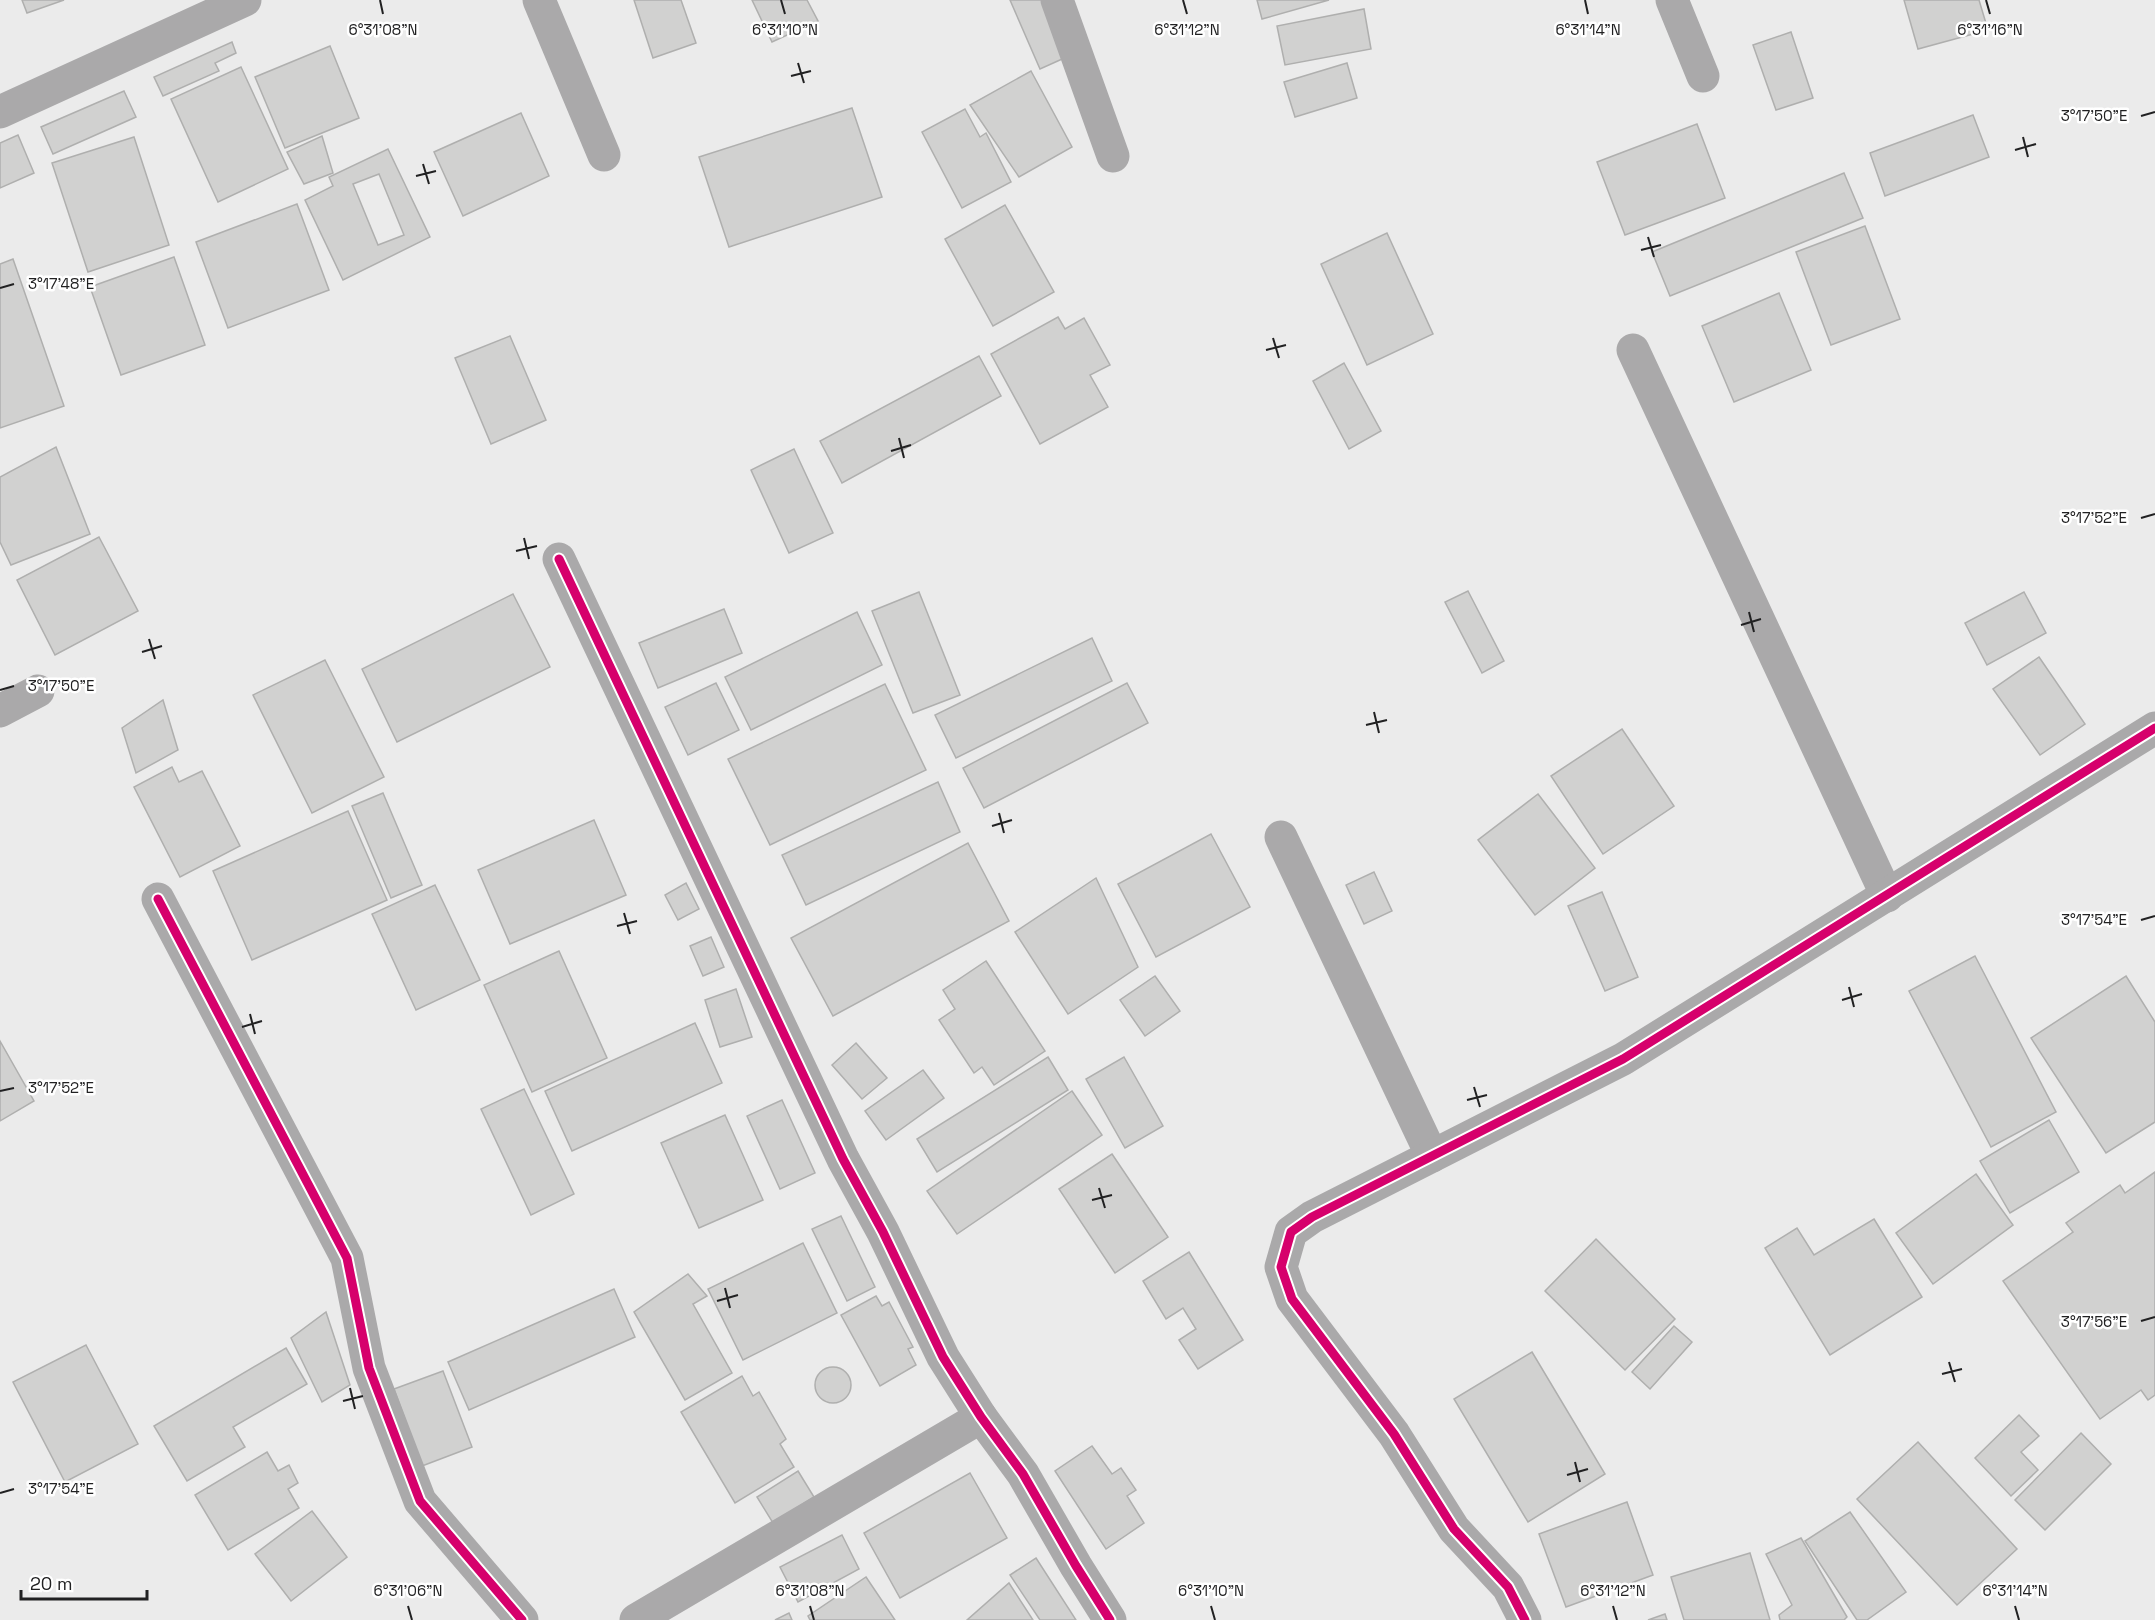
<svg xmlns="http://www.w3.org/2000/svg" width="2155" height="1620" font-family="'Space Grotesk',sans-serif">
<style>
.building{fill:#d1d1d0;stroke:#afafae;stroke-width:1.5;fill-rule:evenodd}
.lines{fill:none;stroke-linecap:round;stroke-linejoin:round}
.minor{stroke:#aaa9aa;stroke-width:33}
.cycleway-casing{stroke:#fff;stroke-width:13}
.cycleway{stroke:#d6006c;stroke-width:9}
.ticks{fill:none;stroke:#212122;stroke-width:2}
.ticks-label{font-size:15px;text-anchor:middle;fill:#212122;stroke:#fff;stroke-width:5;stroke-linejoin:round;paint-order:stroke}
</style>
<rect width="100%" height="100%" fill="#ebebeb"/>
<!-- building -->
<g class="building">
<path d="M22,0H64L27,13Z"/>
<path d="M634,0H681L696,43L653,58Z"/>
<path d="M752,0H807L818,21L772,42Z"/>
<path d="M1010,0H1047L1071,55L1040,69Z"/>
<path d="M1257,0H1329L1262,19Z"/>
<path d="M1904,0H1979L1988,30L1918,49Z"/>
<path d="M1364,9L1371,49L1285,65L1277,26Z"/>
<path d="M1791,32L1813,98L1776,110L1753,45Z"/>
<path d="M232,42L236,53L215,63L219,71L163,96L154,77Z"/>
<path d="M330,46L359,118L285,148L255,77Z"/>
<path d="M1347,63L1357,98L1295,117L1284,82Z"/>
<path d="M241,67L288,169L218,202L171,99Z"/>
<path d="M1031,71L1072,147L1019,177L970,105Z"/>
<path d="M124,91L136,117L53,154L41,127Z"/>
<path d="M852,108L882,197L729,247L699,157Z"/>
<path d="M965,109L980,137L986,133L1011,182L962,208L922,132Z"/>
<path d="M521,113L549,176L463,216L434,152Z"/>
<path d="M1973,115L1989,157L1885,196L1870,153Z"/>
<path d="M1697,124L1725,198L1625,235L1597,162Z"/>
<path d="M18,135L34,173L0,188V143Z"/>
<path d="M322,136L333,173L304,184L287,152Z"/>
<path d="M134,137L169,245L88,272L52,163Z"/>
<path d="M388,149L430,237L343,280L305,200L333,186L329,177ZM379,174L404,235L378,245L353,184Z"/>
<path d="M1844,173L1863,218L1670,296L1652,252Z"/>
<path d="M297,204L329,290L228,328L196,242Z"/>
<path d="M1005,205L1054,292L993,326L945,239Z"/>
<path d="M1865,226L1900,319L1831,345L1796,252Z"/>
<path d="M1387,233L1433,334L1367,365L1321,264Z"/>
<path d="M174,257L205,345L121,375L90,287Z"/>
<path d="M13,259L64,406L0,428V264Z"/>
<path d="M1779,293L1811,370L1734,402L1702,326Z"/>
<path d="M1058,317L1065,329L1084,318L1110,365L1090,375L1108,407L1040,444L991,354Z"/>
<path d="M510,336L546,420L491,444L455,358Z"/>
<path d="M979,356L1001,396L842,483L820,441Z"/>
<path d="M1344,363L1381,431L1349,449L1313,381Z"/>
<path d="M56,447L90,534L11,565L0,542V477Z"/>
<path d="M794,449L833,533L789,553L751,470Z"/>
<path d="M99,537L138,611L55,655L17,580Z"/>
<path d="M1468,591L1504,661L1482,673L1445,602Z"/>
<path d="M919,592L960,695L913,713L872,611Z"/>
<path d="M2024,592L2046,633L1987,665L1965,623Z"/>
<path d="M513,594L550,667L397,742L362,669Z"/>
<path d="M724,609L742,653L658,688L639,643Z"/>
<path d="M857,612L882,665L751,730L725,677Z"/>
<path d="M1092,638L1112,681L956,758L935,715Z"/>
<path d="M2039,657L2085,724L2040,755L1993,689Z"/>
<path d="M325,660L384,777L312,813L253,695Z"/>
<path d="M716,683L739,730L688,755L665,707Z"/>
<path d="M1127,683L1148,723L984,808L963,768Z"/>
<path d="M885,684L926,770L770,845L728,759Z"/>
<path d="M163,700L178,750L136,773L122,728Z"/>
<path d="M1622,729L1674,806L1603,854L1551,776Z"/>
<path d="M172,767L179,782L202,771L240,846L180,877L134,787Z"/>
<path d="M938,782L960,832L806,905L782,855Z"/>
<path d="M383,793L422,885L391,898L352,806Z"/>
<path d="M1538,794L1595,868L1535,915L1478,840Z"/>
<path d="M348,811L387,900L252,960L213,871Z"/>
<path d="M594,820L626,895L510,944L478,870Z"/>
<path d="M1211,834L1250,907L1156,957L1118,884Z"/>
<path d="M968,843L1009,921L833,1016L791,938Z"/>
<path d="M1374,872L1392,911L1364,924L1346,885Z"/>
<path d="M1096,878L1138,967L1068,1014L1015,932Z"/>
<path d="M686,883L699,909L678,920L665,895Z"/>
<path d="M435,885L480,980L416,1010L372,914Z"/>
<path d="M1602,892L1638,977L1605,991L1568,906Z"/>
<path d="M711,937L724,967L703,976L690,946Z"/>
<path d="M559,951L607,1058L532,1092L484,985Z"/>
<path d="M1975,956L2056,1112L1991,1147L1909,991Z"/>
<path d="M986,961L1045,1051L994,1085L982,1067L974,1073L939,1020L955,1009L943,990Z"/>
<path d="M1155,976L1180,1011L1145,1036L1120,1000Z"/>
<path d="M2126,976L2155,1022V1122L2106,1153L2031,1038Z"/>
<path d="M736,989L752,1037L720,1047L705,1000Z"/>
<path d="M695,1023L722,1083L572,1151L545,1091Z"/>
<path d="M0,1041L34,1101L0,1121Z"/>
<path d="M856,1043L887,1078L862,1099L832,1065Z"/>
<path d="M1048,1057L1068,1090L937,1172L917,1139Z"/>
<path d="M1124,1057L1163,1126L1125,1148L1086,1079Z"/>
<path d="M923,1070L944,1098L886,1140L865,1111Z"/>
<path d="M524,1089L574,1194L531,1215L481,1109Z"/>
<path d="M1072,1091L1102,1135L957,1234L927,1191Z"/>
<path d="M782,1100L815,1173L780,1189L747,1116Z"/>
<path d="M725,1115L763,1200L699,1228L661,1143Z"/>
<path d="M2049,1120L2079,1172L2010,1213L1980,1161Z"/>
<path d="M1112,1154L1168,1237L1115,1273L1059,1189Z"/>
<path d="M2155,1172V1395L2148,1400L2141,1390L2100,1419L2003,1281L2073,1232L2066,1223L2120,1185L2125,1193Z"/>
<path d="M1976,1174L2013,1225L1933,1284L1896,1233Z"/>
<path d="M841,1216L875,1287L847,1301L812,1229Z"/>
<path d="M1874,1219L1922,1297L1830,1355L1765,1248L1797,1228L1814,1255Z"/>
<path d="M1596,1239L1675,1319L1625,1370L1545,1291Z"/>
<path d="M803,1243L837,1313L743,1360L708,1289Z"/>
<path d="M1189,1252L1243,1340L1198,1369L1179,1340L1196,1329L1183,1308L1166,1319L1143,1281Z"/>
<path d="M688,1274L707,1296L693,1304L732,1373L685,1400L634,1312Z"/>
<path d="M614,1289L635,1337L469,1410L448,1362Z"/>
<path d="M876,1296L882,1306L889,1302L913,1347L908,1349L916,1365L880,1386L841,1315Z"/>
<path d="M326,1312L350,1385L322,1402L291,1338Z"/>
<path d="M1674,1326L1692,1342L1650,1389L1632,1372Z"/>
<path d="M86,1345L138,1444L65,1482L13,1382Z"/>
<path d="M286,1348L307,1384L233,1427L245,1447L187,1481L154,1426Z"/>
<path d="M1532,1352L1605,1474L1528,1522L1454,1399Z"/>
<circle cx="833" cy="1385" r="18"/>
<path d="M443,1371L472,1447L422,1466L394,1389Z"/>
<path d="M742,1376L753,1396L759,1392L786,1439L780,1444L794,1467L735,1503L681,1412Z"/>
<path d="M2019,1415L2039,1436L2021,1452L2038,1470L2011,1496L1975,1458Z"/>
<path d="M2081,1433L2111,1464L2045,1530L2015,1500Z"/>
<path d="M1918,1442L2017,1549L1957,1605L1857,1499Z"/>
<path d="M1092,1446L1112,1474L1121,1468L1136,1490L1127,1496L1144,1523L1106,1549L1055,1471Z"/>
<path d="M267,1452L278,1471L289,1465L298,1483L288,1489L299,1508L228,1550L195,1495Z"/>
<path d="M798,1471L814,1497L773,1523L757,1497Z"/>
<path d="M970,1473L1007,1538L900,1598L864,1533Z"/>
<path d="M1627,1502L1653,1575L1566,1607L1539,1534Z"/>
<path d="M312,1511L347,1557L291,1601L255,1554Z"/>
<path d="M1850,1512L1906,1592L1867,1620H1857L1805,1541Z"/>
<path d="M842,1535L859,1569L798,1602L780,1567Z"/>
<path d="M1801,1538L1847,1617L1844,1620H1780L1779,1615L1792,1605L1766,1554Z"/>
<path d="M1750,1553L1770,1620H1684L1671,1577Z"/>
<path d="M1036,1558L1076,1620H1040L1010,1575Z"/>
<path d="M866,1577L895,1620H810L808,1616Z"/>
<path d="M1009,1583L1033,1620H967Z"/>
<path d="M789,1613L792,1620H775Z"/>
<path d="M1665,1614L1667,1620H1648Z"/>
</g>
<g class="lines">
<!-- minor -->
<g class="minor">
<path d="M539,0L604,155"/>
<path d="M1057,0L1113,156"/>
<path d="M1672,0L1703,76"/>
<path d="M0,112L245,0"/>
<path d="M1633,350L1887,896"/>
<path d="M559,559L843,1159L883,1232L943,1357L981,1417L1023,1474L1076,1566L1110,1620"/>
<path d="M0,711L38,691"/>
<path d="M1281,837L1432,1156"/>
<path d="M158,899L347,1258L369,1368L420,1501L522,1620"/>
<path d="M636,1620L981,1417"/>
<path d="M1525,1620L1508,1587L1454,1529L1394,1434L1292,1299L1281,1267L1291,1232L1312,1217L1623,1059L2155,728"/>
</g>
<!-- cycleway casing -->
<g class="cycleway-casing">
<g id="cycleway">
<path d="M559,559L843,1159L883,1232L943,1357L981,1417L1023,1474L1076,1566L1110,1620"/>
<path d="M158,899L347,1258L369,1368L420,1501L522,1620"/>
<path d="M1525,1620L1508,1587L1454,1529L1394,1434L1292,1299L1281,1267L1291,1232L1312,1217L1623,1059L2155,728"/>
</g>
</g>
<!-- cycleway -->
<use href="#cycleway" class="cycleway"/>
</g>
<!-- ticks -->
<path class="ticks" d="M380,0L383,14M781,0L785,14M1183,0L1187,14M1585,0L1588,14M1986,0L1990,14M798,63L804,83M791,76L811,71M2141,116L2155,112M2023,137L2028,157M2015,150L2036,144M423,164L429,184M416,176L436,171M1648,237L1654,257M1641,250L1661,245M0,288L14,284M1273,338L1279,358M1266,350L1286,345M899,438L904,458M891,451L911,445M2141,518L2155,514M524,538L529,559M516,551L537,546M1749,612L1754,632M1741,625L1761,619M149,639L155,659M142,652L162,646M0,690L14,686M1374,712L1379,733M1366,725L1387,720M999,813L1004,833M992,826L1012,820M624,913L630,934M2141,920L2155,916M617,926L637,921M1849,987L1854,1007M1842,1000L1862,994M250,1014L255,1034M242,1027L262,1021M1474,1087L1480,1107M0,1091L14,1088M1467,1100L1487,1095M1099,1188L1105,1208M1092,1200L1112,1195M725,1288L730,1308M717,1301L738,1295M2141,1321L2155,1317M1949,1362L1955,1382M1942,1374L1962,1369M350,1388L355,1409M343,1401L363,1396M1575,1462L1580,1482M1567,1475L1588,1469M0,1493L14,1489M408,1606L412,1620M810,1606L814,1620M1211,1606L1215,1620M1613,1606L1617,1620M2015,1606L2019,1620"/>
<g class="ticks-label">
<text x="383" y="35">6°31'08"N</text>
<text x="785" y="35">6°31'10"N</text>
<text x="1187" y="35">6°31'12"N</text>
<text x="1588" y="35">6°31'14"N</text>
<text x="1990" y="35">6°31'16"N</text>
<text x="2094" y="121">3°17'50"E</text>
<text x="61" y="289">3°17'48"E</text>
<text x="2094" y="523">3°17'52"E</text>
<text x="61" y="691">3°17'50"E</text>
<text x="2094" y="925">3°17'54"E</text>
<text x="61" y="1093">3°17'52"E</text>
<text x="2094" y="1327">3°17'56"E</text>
<text x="61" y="1494">3°17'54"E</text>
<text x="408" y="1596">6°31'06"N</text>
<text x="810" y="1596">6°31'08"N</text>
<text x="1211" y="1596">6°31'10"N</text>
<text x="1613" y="1596">6°31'12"N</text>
<text x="2015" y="1596">6°31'14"N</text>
</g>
<!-- scale -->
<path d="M21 1590v9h126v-9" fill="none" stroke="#212122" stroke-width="3"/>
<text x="30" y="1590" font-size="18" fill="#212122" stroke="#ffffff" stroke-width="4.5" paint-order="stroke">20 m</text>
</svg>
